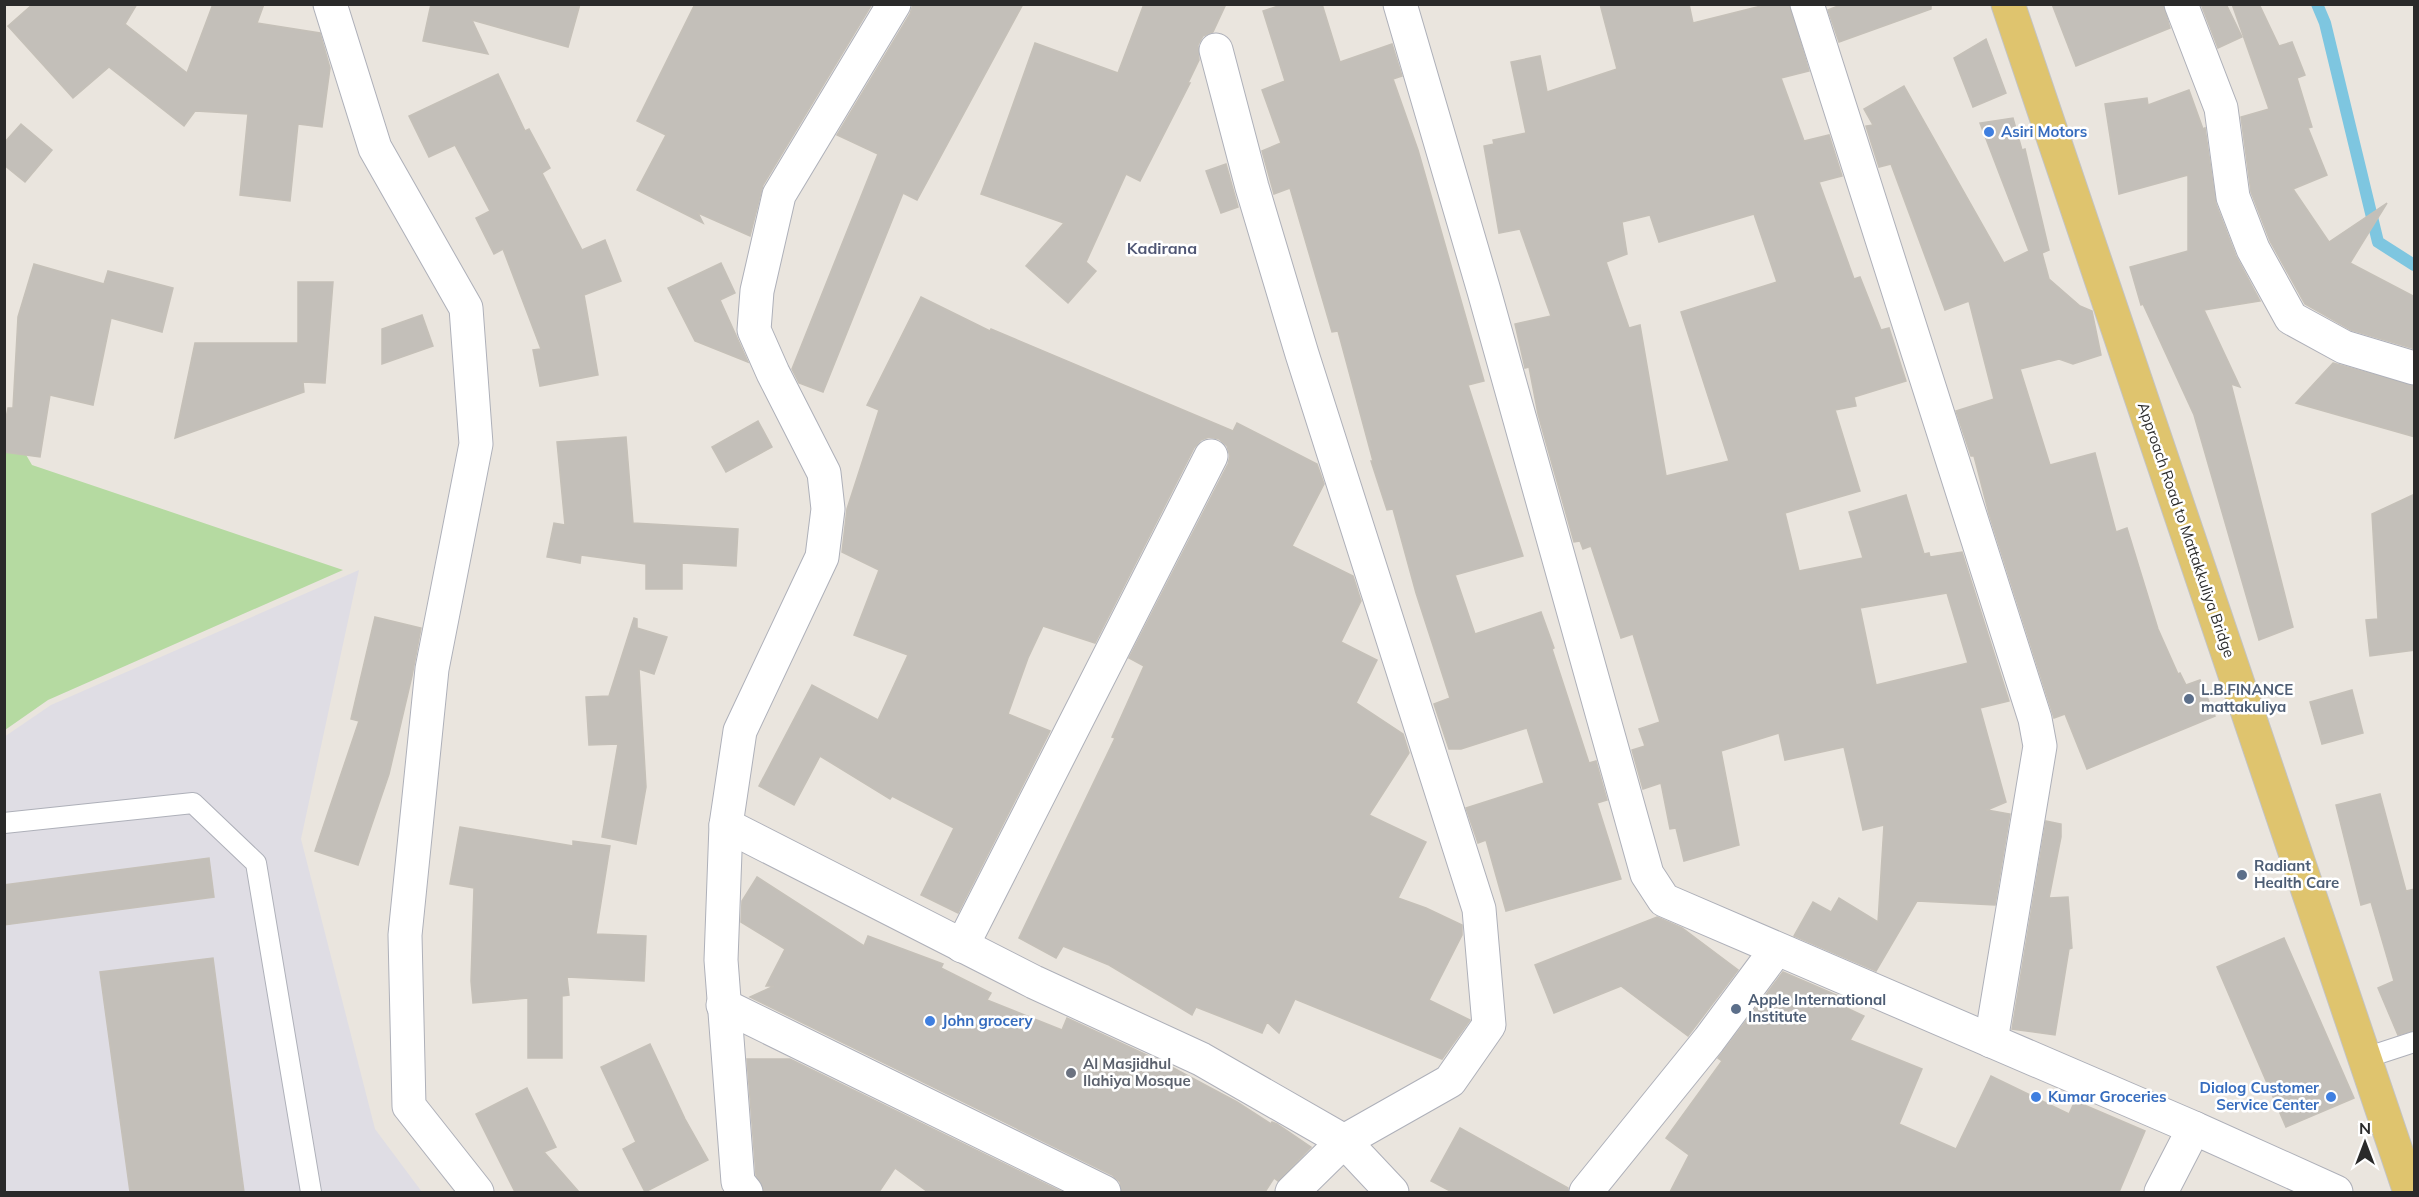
<svg xmlns="http://www.w3.org/2000/svg" width="2419" height="1197" font-family="Mulish,sans-serif">
<style>
.industrial{fill:#dfdde4}
.green{fill:#b5daa1}
.lines{fill:none;stroke-linecap:round;stroke-linejoin:round}
.stream{stroke:#7ec6e0;stroke-width:12}
.building{fill:#c3bfb9;stroke:#c5c0b8;stroke-width:1.5;fill-rule:evenodd}
.lane-casing{stroke:#aeb0b9;stroke-width:22}
.street-casing{stroke:#aeb0b9;stroke-width:35}
.secondary-casing{stroke:#aeb0b9;stroke-width:35}
.primary-casing{stroke:#c3c3c3;stroke-width:35}
.lane{stroke:#fff;stroke-width:20}
.street{stroke:#fff;stroke-width:33}
.secondary{stroke:#fff;stroke-width:33}
.primary{stroke:#dfc46e;stroke-width:33}
.shop-dot{fill:#3f7fe0;stroke:#fff;stroke-width:2}
.service-dot{fill:#5c6f8a;stroke:#fff;stroke-width:2}
.worship-dot{fill:#6b7280;stroke:#fff;stroke-width:2}
.labels{text-anchor:middle;stroke-width:5;stroke-linejoin:round;paint-order:stroke}
.shop-label{font-size:15px;font-weight:bold;fill:#366cbe;stroke:#fff;text-anchor:start}
.street-label{font-size:15px;fill:#2a2a2a;stroke:#fff}
.service-label{font-size:15px;font-weight:bold;fill:#4e5e75;stroke:#fff;text-anchor:start}
.worship-label{font-size:15px;font-weight:bold;fill:#5b616d;stroke:#fff;text-anchor:start}
.neighbourhood-label{font-size:16px;font-weight:bold;fill:#505775;stroke:#fff}
</style>
<rect width="100%" height="100%" fill="#eae5de"/>
<!-- industrial -->
<path class="industrial" d="M359,570L301,839L375,1129L422,1192H5L4,737L51,705Z"/>
<!-- green -->
<path class="green" d="M4,417L32,465L343,570L48,700L5,730Z"/>
<g class="lines">
<!-- stream -->
<path class="stream" d="M2317,4L2325,23L2378,242L2414,265"/>
</g>
<!-- building -->
<g class="building">
<path d="M33,4H137L125,24L187,73L213,4H264L257,23L320,33L330,68L322,127L298,124L290,201L240,195L248,114L195,111L184,126L109,67L73,98L8,26Z"/>
<path d="M431,4H580L568,47L472,20L488,54L423,41Z"/>
<path d="M695,4H872L763,185L750,236L698,213L703,223L637,190L666,135L637,121Z"/>
<path d="M913,4H1023L917,200L903,193L823,392L799,383L792,369L878,154L837,135L910,14Z"/>
<path d="M1144,4H1226L1213,32L1203,36L1198,45L1199,60L1188,83H1190L1140,181L1126,174L1086,262L1096,271L1068,303L1026,266L1064,223L981,194L1035,43L1118,73Z"/>
<path d="M1284,4H1322L1340,62L1392,44L1402,76L1393,79L1418,150L1484,381L1468,385L1523,556L1455,575L1475,634L1541,612L1554,648L1552,649L1589,763L1596,761L1607,800L1597,803L1621,879L1506,911L1486,840L1478,843L1466,808L1544,783L1527,728L1461,749H1449L1434,704L1450,698L1416,593L1393,509L1387,510L1371,461H1373L1338,331L1332,332L1290,188L1274,194L1262,151L1281,143L1262,90L1285,81L1263,11Z"/>
<path d="M1600,4H1689L1693,23L1769,4H1789L1809,71L1781,78L1804,141L1829,135L1842,176L1819,182L1854,279L1860,277L1881,330L1889,328L1906,381L1854,397L1856,406L1835,410L1860,491L1785,513L1799,571L1863,558L1849,512L1906,495L1924,554L1929,553L1930,557L1962,552L2009,701L1980,708L2006,802L1987,810L2010,814L1995,905L1917,901L1876,971L1794,936L1813,902L1831,912L1839,898L1878,922L1884,825L1863,830L1844,747L1785,760L1779,733L1721,751L1739,845L1684,861L1676,828L1670,829L1661,783L1643,789L1632,750L1645,746L1639,729L1660,722L1633,634L1621,638L1591,546L1583,549L1580,541L1574,542L1538,414L1529,367L1525,368L1515,324L1551,316L1520,229L1499,233L1484,146L1494,144L1493,140L1526,133L1511,62L1540,56L1547,92L1617,69ZM1754,214L1777,282L1681,312L1729,461L1666,476L1640,325L1629,328L1606,262L1627,254L1622,222L1650,215L1659,242ZM1947,593L1968,663L1876,685L1860,608Z"/>
<path d="M1843,4H1931V9L1839,42L1828,10Z"/>
<path d="M2052,4H2163L2170,28L2076,66Z"/>
<path d="M2201,4H2226L2242,37L2218,48Z"/>
<path d="M2232,4H2259L2279,46L2292,42L2305,75L2297,78L2312,127L2308,128L2327,175L2293,189L2329,242L2387,203L2350,263L2415,297V349L2351,330L2305,304L2270,241L2251,192L2241,117L2269,109Z"/>
<path d="M1986,39L2006,93L1973,107L1954,58Z"/>
<path d="M498,74L525,131L529,129L550,168L542,173L582,250L605,240L621,281L584,295L598,375L540,386L533,350L541,349L503,249L494,254L476,218L490,211L455,145L429,157L409,116Z"/>
<path d="M1904,86L2004,263L2029,251L1980,123L2013,118L2022,150L2025,149L2049,250L2042,253L2049,279L2080,306L2092,311L2101,355L2073,364L2059,359L2020,369L2050,465L2095,453L2116,532L2127,528L2158,629L2178,674L2180,673L2186,685L2200,680L2215,716L2087,769L2065,714L2054,718L1989,514L1974,456H1971L1956,411L1994,399L1969,301L1945,310L1891,164L1879,167L1866,126L1873,125L1864,109Z"/>
<path d="M2189,90L2203,129L2205,128L2216,204L2236,256L2260,301L2204,310L2240,387L2231,384L2293,627L2259,640L2194,415L2143,304L2141,305L2130,267L2188,251V175L2119,194L2105,104L2147,98L2148,105Z"/>
<path d="M21,124L52,150L25,182L4,165V143Z"/>
<path d="M1226,164L1238,207L1221,213L1206,171Z"/>
<path d="M721,263L735,293L720,300L748,362L695,341L668,288Z"/>
<path d="M34,264L104,284L108,271L173,288L162,332L111,318L93,405L50,395L40,457L4,452V428L8,408H13L18,317Z"/>
<path d="M298,282H333L325,383L303,382L304,392L175,438L195,343H298Z"/>
<path d="M921,297L990,331L991,329L1233,431L1237,423L1317,464L1324,484L1292,546L1353,576L1361,601L1341,642L1377,660L1356,703L1403,734L1409,753L1369,815L1426,842L1398,898L1426,908L1462,925V935L1429,1000L1470,1020L1442,1059L1295,999L1279,1033L1267,1022L1262,1033L1196,1007L1192,1015L1109,965L1063,946L1056,958L1019,938L1115,738L1112,737L1144,666L1129,658L1228,464L1230,456L1227,446L1219,439L1209,437L1201,440L1194,448L1095,643L1043,626L1028,658L1008,714L1050,731L958,913L921,895L954,828L892,796L890,799L820,756L794,805L759,786L812,685L878,720L908,655L854,635L879,570L842,552L847,509L879,410L867,405Z"/>
<path d="M422,315L433,346L382,364V329Z"/>
<path d="M2333,363L2415,386V437L2296,403Z"/>
<path d="M758,421L772,447L726,472L712,447Z"/>
<path d="M626,437L633,523L738,529L736,566L682,563V589H646V564L581,555L580,563L547,557L554,523L565,525L557,442Z"/>
<path d="M2415,494V650L2370,656L2366,620L2378,619L2372,514Z"/>
<path d="M375,617L421,628L412,676L389,774L358,865L315,851L359,721L351,719Z"/>
<path d="M634,618L637,619V628L667,637L654,674L639,669L646,787L636,844L602,837L618,744L589,745L586,697L609,696Z"/>
<path d="M2352,690L2363,733L2322,744L2310,702Z"/>
<path d="M2380,794L2406,891L2415,889V1030L2398,1035L2378,988L2394,981L2371,902L2361,905L2336,805Z"/>
<path d="M2046,821L2061,824V837L2049,898L2068,897L2072,948L2069,949L2055,1035L2012,1029Z"/>
<path d="M460,827L573,846V841L610,846L596,934L646,936L644,981L567,977L569,995L562,996V1058H528V998L473,1003L471,981L474,888L450,884Z"/>
<path d="M209,858L214,897L4,925V885Z"/>
<path d="M757,877L864,946L868,936L943,964L941,968L991,993L987,1000L1062,1030L1067,1018L1164,1063L1237,1102L1271,1124L1272,1122L1277,1124L1311,1147L1278,1181L1274,1178L1265,1192H1122L1120,1182L1112,1175L750,997L774,986H766L785,949L741,922L742,901Z"/>
<path d="M1657,917L1682,928L1738,970L1688,1036L1621,986L1554,1013L1535,965Z"/>
<path d="M2284,938L2354,1098L2286,1127L2217,967Z"/>
<path d="M213,958L244,1192H130L100,972Z"/>
<path d="M1783,972L1857,1004L1830,1000L1864,1016L1850,1040L1922,1069L1899,1124L1956,1149L1991,1076L2069,1114L2075,1101L2145,1131L2119,1192H1670L1689,1155L1666,1138L1722,1061L1718,1058Z"/>
<path d="M650,1044L685,1119L708,1160L645,1192L623,1149L636,1142L601,1067Z"/>
<path d="M747,1059H790L1062,1192H928L895,1168L879,1192L764,1191L756,1175Z"/>
<path d="M527,1088L556,1147L544,1152L579,1192H515L476,1114Z"/>
<path d="M1460,1128L1568,1188V1192H1452L1431,1181Z"/>
</g>
<g class="lines">
<!-- lane casing -->
<g class="lane-casing">
<g id="lane">
<path d="M4,823L193,803L256,863L311,1192"/>
<path d="M2365,1058L2414,1042"/>
</g>
</g>
<!-- street casing -->
<g class="street-casing">
<g id="street">
<path d="M330,4L375,148L466,308L476,444L432,669L405,935L409,1106L477,1192"/>
<path d="M1400,4L1484,291L1647,874L1664,900L2194,1128"/>
<path d="M1807,4L2035,719L2040,746L1991,1041"/>
<path d="M2181,4L2221,108L2233,197L2253,249L2291,318L2344,347L2414,368"/>
<path d="M726,825L1034,982L1201,1059L1344,1141L1450,1081L1489,1025L1479,909L1302,354L1252,187L1216,50"/>
<path d="M962,946L1211,456"/>
<path d="M723,1005L1104,1192"/>
<path d="M746,1192L738,1182L721,960L726,825L740,731L822,557L828,509L824,473L773,373L754,330L757,291L779,195L894,4"/>
<path d="M1292,1192L1344,1141L1392,1192"/>
<path d="M1586,1192L1709,1040L1776,950"/>
</g>
</g>
<!-- secondary casing -->
<g class="secondary-casing">
<path id="secondary" d="M2161,1192L2194,1128L2336,1192"/>
</g>
<!-- primary casing -->
<g class="primary-casing">
<path id="primary" d="M2008,4L2410,1192"/>
</g>
<!-- lane -->
<use href="#lane" class="lane"/>
<!-- street -->
<use href="#street" class="street"/>
<!-- secondary -->
<use href="#secondary" class="secondary"/>
<!-- primary -->
<use href="#primary" class="primary"/>
</g>
<!-- markers -->
<g class="shop-dot">
<circle cx="1989" cy="132" r="6"/>
<circle cx="930" cy="1021" r="6"/>
<circle cx="2036" cy="1097" r="6"/>
<circle cx="2331" cy="1097" r="6"/>
</g>
<g class="service-dot">
<circle cx="2189" cy="699" r="6"/>
<circle cx="2242" cy="875" r="6"/>
<circle cx="1736" cy="1009" r="6"/>
</g>
<circle class="worship-dot" cx="1071" cy="1073" r="6"/>
<g class="labels">
<!-- shop labels -->
<g class="shop-label">
<text x="2001" y="137">Asiri Motors</text>
<text x="942" y="1026">John grocery</text>
<text x="2319" y="1093" text-anchor="end">Dialog Customer<tspan x="2319" dy="17">Service Center</tspan></text>
<text x="2048" y="1102">Kumar Groceries</text>
</g>
<!-- street labels -->
<g class="street-label">
<text transform="translate(2186 530) rotate(71)" y="5">Approach Road to Mattakkuliya Bridge</text>
</g>
<!-- service labels -->
<g class="service-label">
<text x="2201" y="695">L.B.FINANCE<tspan x="2201" dy="17">mattakuliya</tspan></text>
<text x="2254" y="871">Radiant<tspan x="2254" dy="17">Health Care</tspan></text>
<text x="1748" y="1005">Apple International<tspan x="1748" dy="17">Institute</tspan></text>
</g>
<!-- worship labels -->
<g class="worship-label">
<text x="1083" y="1069">Al Masjidhul<tspan x="1083" dy="17">Ilahiya Mosque</tspan></text>
</g>
<!-- neighbourhood labels -->
<g class="neighbourhood-label">
<text x="1162" y="254">Kadirana</text>
</g>
</g>
<!-- border -->
<rect width="2419" height="1197" fill="none" stroke="#2a2a2a" stroke-width="12"/>
<!-- north arrow -->
<g transform="translate(2365 1143)" stroke="#ffffff" stroke-width="4.5" paint-order="stroke">
<path d="M0-4.5L10 22L0 15L-10 22Z" fill="#2a2a2a"/>
<text y="-9" font-size="16" font-weight="bold" text-anchor="middle" fill="#2a2a2a">N</text>
</g>
</svg>
